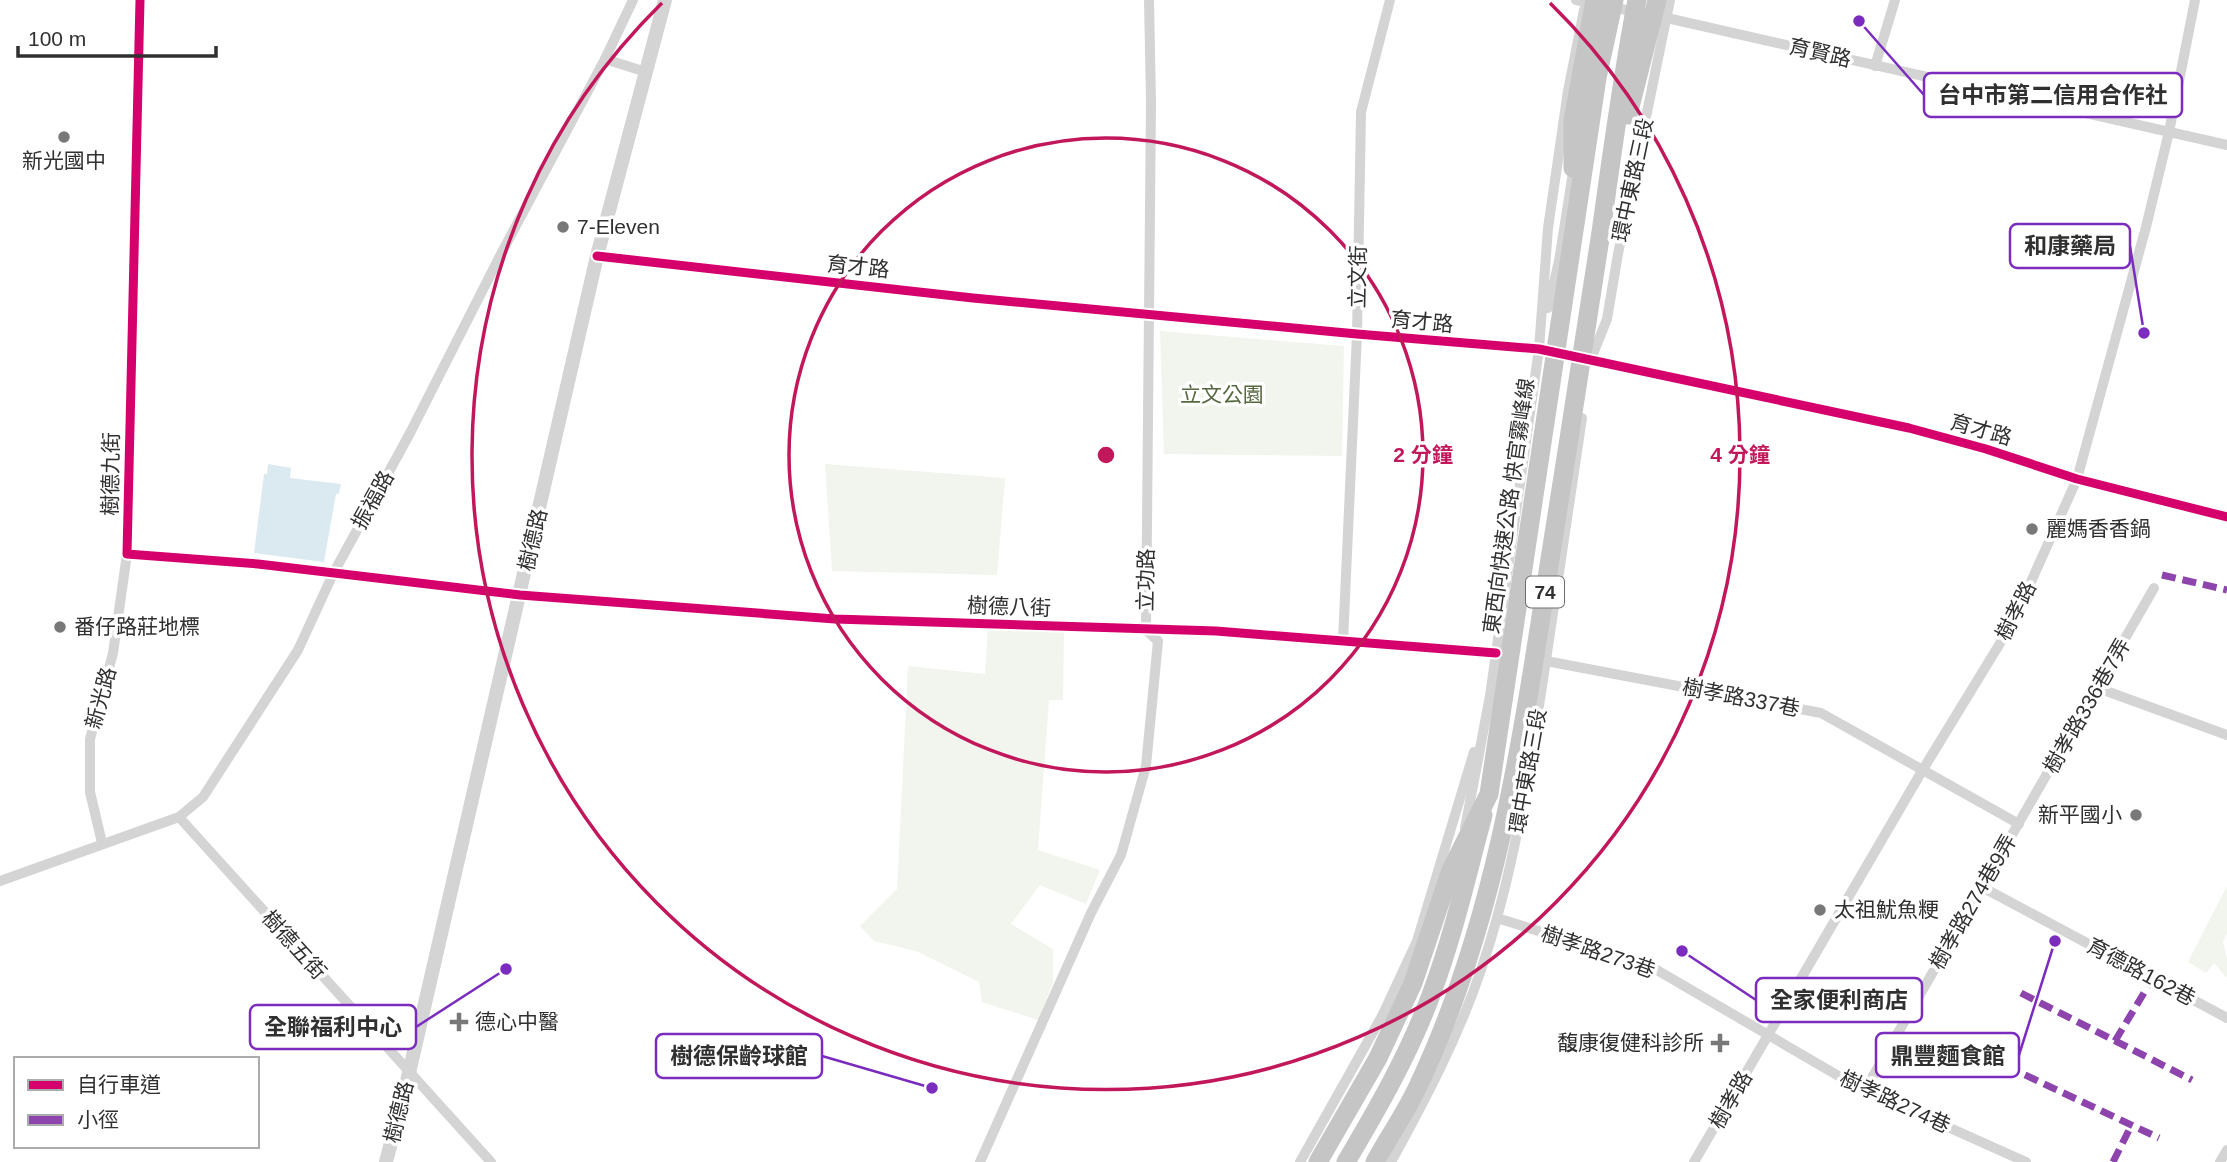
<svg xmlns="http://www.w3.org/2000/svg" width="2227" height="1162" font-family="Helvetica,'Noto Sans TC',sans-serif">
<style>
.green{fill:#f2f5ed}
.water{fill:#dbeaf0}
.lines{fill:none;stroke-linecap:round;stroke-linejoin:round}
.minor{stroke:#d4d4d4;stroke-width:10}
.tertiary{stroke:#d4d4d4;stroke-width:14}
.trunk{stroke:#c5c5c5;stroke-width:19}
.trunk-bridge{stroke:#c5c5c5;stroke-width:19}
.quiet{stroke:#8e44ad;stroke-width:7;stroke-dasharray:14 7;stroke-linecap:butt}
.cycleway-casing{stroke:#fff;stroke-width:13}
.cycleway{stroke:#d6006c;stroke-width:9}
.ring{fill:none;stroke:#c2185b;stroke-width:3.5}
.poi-dot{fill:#787878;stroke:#fff;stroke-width:2.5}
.labels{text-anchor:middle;stroke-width:7;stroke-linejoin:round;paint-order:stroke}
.shield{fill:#fff;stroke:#6e6e6e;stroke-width:2}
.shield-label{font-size:19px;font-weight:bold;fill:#303030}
.street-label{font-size:21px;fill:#303030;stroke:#fff}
.poi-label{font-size:21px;fill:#303030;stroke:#fff;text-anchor:start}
.park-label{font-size:21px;fill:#566840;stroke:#fff}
.centre{fill:#c2185b;stroke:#fff;stroke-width:3.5}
.ring-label{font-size:21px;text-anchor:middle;font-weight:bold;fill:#c2185b;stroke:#fff;stroke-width:7;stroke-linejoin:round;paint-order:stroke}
.leader{fill:none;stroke:#7b2cbf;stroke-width:2.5}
.callout-dot{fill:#7b2cbf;stroke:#fff;stroke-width:2.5}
.callout{fill:#fff;stroke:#7b2cbf;stroke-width:2.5}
.callout-label{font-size:23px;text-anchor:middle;font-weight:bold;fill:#303030}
</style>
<rect width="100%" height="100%" fill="#fff"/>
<!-- green -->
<g class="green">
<path d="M1160,331L1344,346L1342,456L1164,454Z"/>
<path d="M825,464L1005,478L997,575L832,571Z"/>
<path d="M988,627L1064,632L1063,700H1049L1038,850L1100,870L1086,904L1040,885L1011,924L1053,949V983L1038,1020L982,1002L979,982L916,951L874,941L860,926L897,889L908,666L985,674Z"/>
<path d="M2227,886V933L2223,942L2227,958V978L2214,963L2206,973L2188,962Z"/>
</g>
<!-- water -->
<path class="water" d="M268,464L291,468L290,478L341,484L339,494H336L324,562L254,553L264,474H267Z"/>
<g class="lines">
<!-- minor -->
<g class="minor">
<path d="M140,0L127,554L258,564L520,595L835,619L1216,631L1496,653"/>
<path d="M1576,0L1667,18L2227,145"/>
<path d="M605,59L646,72"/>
<path d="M1875,66L1895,0"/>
<path d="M597,256L973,298L1357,334L1539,349L1909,428L1986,449L2077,479L2227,517"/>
<path d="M1548,308L1559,261L1574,166"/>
<path d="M1591,359L1607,319L1618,254L1670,0"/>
<path d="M1343,641L1357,334L1361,112L1390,0"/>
<path d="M1546,661L1821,713L2019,824"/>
<path d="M2098,688L2227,735"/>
<path d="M179,817L491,1162"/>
<path d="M1465,828L1490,696L1539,349L1548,228L1568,91L1584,10"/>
<path d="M102,843L90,792V739L113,653L127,554"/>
<path d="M0,881L179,817L203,797L298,650L333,574L409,435L502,252L605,59L633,0"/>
<path d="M1982,887L2227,1018"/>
<path d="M1497,918L1650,966L1854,1085L2026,1162"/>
<path d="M1865,1090L2154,588"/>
<path d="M980,1162L1091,913L1121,855L1146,766L1158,641L1146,630L1151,102L1149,0"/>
<path d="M1300,1162L1382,1016L1417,941L1474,752"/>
<path d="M1391,1162C1425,1100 1458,1038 1481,970C1513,876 1528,778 1543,680C1556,593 1569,505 1582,418"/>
<path d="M1694,1162L1922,771L2013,622L2077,479L2146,227L2169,132L2195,0"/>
<path d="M2220,1162L2227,1150"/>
</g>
<!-- tertiary -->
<path class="tertiary" d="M386,1162L409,1073L597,256L665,0"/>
<!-- trunk -->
<path class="trunk" d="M1346,1162C1378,1108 1409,1054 1431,995C1453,937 1467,875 1483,815"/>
<!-- trunk-bridge -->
<g class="trunk-bridge">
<path d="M1628,115L1657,0"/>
<path d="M1573,168V121L1595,0"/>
<path d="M1318,1162L1378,1058L1413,983L1451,870L1489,794L1597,78L1614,0"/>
<path d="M1375,1162C1389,1136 1407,1111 1419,1084C1497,919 1522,738 1550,559C1567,450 1585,341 1601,232C1612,154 1622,77 1637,0"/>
</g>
<!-- quiet -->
<g class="quiet">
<path d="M2162,575L2227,590"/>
<path d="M2021,993L2192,1080"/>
<path d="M2115,1041L2153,978"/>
<path d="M1987,1057L2159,1138"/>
<path d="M2113,1162L2131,1126"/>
</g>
<!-- cycleway casing -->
<g class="cycleway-casing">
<g id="cycleway">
<path d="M140,0L127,554L258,564L520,595L835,619L1216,631L1496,653"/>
<path d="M597,256L973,298L1357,334L1539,349L1909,428L1986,449L2077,479L2227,517"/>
</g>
</g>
<!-- cycleway -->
<use href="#cycleway" class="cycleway"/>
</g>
<!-- distance rings -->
<g class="ring">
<circle cx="1106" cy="455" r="317"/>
<path d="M1550 3A634 634 0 1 1 662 3"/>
</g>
<!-- markers -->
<g class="poi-dot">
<circle cx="64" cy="137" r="7"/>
<circle cx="563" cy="227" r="7"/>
<circle cx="2032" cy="529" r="7"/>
<circle cx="60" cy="627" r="7"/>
<circle cx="2136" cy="815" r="7"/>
<circle cx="1820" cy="910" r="7"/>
<path d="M455.5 1011.5h7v7h7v7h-7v7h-7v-7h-7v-7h7z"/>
<path d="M1716.5 1032.5h7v7h7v7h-7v7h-7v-7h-7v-7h7z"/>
</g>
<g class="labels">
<!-- shield labels -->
<rect class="shield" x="1526" y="576.5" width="38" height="31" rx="5"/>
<g class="shield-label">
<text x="1545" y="599">74</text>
</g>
<!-- street labels -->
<g class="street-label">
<text transform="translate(1820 53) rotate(13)" y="7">育賢路</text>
<text transform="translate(1633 180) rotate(-78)" y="7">環中東路三段</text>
<text transform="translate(858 267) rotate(6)" y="7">育才路</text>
<text transform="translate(1358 277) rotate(-89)" y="7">立文街</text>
<text transform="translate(1422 322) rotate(5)" y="7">育才路</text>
<text transform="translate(1981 430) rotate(16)" y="7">育才路</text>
<text transform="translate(111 474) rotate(-89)" y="7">樹德九街</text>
<text transform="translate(373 500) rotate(-61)" y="7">振福路</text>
<text transform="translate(1509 506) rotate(-82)" y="7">東西向快速公路 快官霧峰線</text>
<text transform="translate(533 540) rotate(-77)" y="7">樹德路</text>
<text transform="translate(1146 580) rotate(-89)" y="7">立功路</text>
<text transform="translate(1009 607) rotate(2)" y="7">樹德八街</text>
<text transform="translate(2016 611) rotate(-63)" y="7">樹孝路</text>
<text transform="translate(101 698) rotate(-75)" y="7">新光路</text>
<text transform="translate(1741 698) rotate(11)" y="7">樹孝路337巷</text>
<text transform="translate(2087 706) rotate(-60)" y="7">樹孝路336巷7弄</text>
<text transform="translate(1528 771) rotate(-80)" y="7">環中東路三段</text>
<text transform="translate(1973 902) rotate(-60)" y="7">樹孝路274巷9弄</text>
<text transform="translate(294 945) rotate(48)" y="7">樹德五街</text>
<text transform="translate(1598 952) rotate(19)" y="7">樹孝路273巷</text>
<text transform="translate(2141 972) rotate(28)" y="7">育德路162巷</text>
<text transform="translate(1731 1100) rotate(-60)" y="7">樹孝路</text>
<text transform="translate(1895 1102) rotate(25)" y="7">樹孝路274巷</text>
<text transform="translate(399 1112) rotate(-76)" y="7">樹德路</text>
</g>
<!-- poi labels -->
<g class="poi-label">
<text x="64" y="168" text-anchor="middle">新光國中</text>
<text x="577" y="234">7-Eleven</text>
<text x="2046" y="536">麗媽香香鍋</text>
<text x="74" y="634">番仔路莊地標</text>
<text x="2122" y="822" text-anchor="end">新平國小</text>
<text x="1834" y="917">太祖魷魚粳</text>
<text x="475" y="1029">德心中醫</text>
<text x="1704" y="1050" text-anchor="end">馥康復健科診所</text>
</g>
<!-- park labels -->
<g class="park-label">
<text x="1222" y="402">立文公園</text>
</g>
</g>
<circle cx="1106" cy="455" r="10" class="centre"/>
<g class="ring-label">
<text x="1423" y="462">2 分鐘</text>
<text x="1740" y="462">4 分鐘</text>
</g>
<!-- callouts -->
<path class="leader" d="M1859 21L1924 95M2144 333L2130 246M1682 951L1756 1000M506 969L416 1027M2055 941L2019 1055M932 1088L822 1056"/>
<g class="callout-dot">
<circle cx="1859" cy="21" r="7"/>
<circle cx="2144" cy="333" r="7"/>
<circle cx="1682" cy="951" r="7"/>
<circle cx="506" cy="969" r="7"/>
<circle cx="2055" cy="941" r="7"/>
<circle cx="932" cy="1088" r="7"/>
</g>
<g class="callout">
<rect x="1924" y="73" width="258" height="44" rx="7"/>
<rect x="2010" y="224" width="120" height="44" rx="7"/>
<rect x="1756" y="978" width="166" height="44" rx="7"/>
<rect x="250" y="1005" width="166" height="44" rx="7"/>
<rect x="1876" y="1033" width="143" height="44" rx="7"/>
<rect x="656" y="1034" width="166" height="44" rx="7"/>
</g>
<g class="callout-label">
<text x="2053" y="103">台中市第二信用合作社</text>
<text x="2070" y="254">和康藥局</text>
<text x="1839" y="1008">全家便利商店</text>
<text x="333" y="1035">全聯福利中心</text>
<text x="1948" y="1064">鼎豐麵食館</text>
<text x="739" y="1064">樹德保齡球館</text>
</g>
<!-- legend -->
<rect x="14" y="1057" width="245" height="91" fill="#ffffff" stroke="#acacac" stroke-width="2"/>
<rect x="28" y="1080" width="35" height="10" fill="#d6006c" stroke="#acacac" stroke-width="2"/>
<text x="77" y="1092" font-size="21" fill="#303030">自行車道</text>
<rect x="28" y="1115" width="35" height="10" fill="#8e44ad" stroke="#acacac" stroke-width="2"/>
<text x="77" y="1127" font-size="21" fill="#303030">小徑</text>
<!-- scale -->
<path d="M18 46v10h198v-10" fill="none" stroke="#303030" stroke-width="3.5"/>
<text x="28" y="46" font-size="21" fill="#303030" stroke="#ffffff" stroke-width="5" paint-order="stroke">100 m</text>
</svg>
